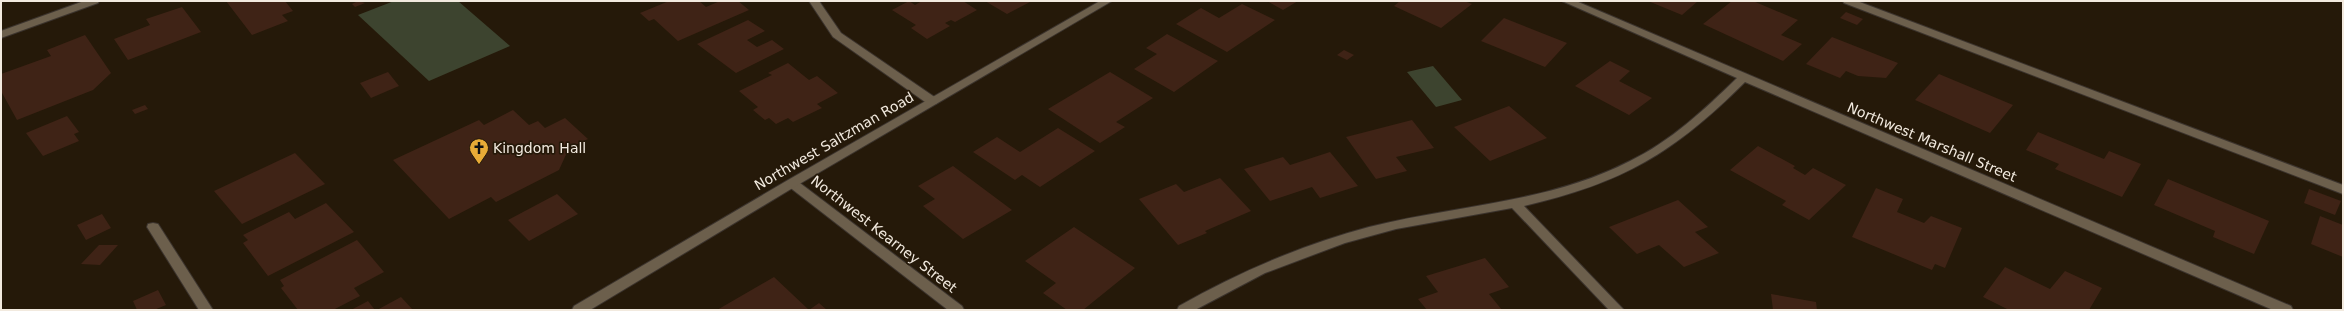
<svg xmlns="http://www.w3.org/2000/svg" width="2344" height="311" font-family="'DejaVu Sans',sans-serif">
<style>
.green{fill:#3d442f}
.building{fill:#3f2316}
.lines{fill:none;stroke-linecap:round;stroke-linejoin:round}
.lane-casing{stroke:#3b332d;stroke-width:2}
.street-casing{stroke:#3b332d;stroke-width:2}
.secondary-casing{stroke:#3b332d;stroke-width:2}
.lane{fill:#6c5f4c;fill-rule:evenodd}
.street{fill:#6c5f4c;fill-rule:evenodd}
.secondary{fill:#6c5f4c;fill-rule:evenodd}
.labels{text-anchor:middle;stroke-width:3.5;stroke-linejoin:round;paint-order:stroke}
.street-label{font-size:14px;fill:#f2eadf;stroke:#251909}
.poi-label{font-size:14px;fill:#f2eadf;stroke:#251909;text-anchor:start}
</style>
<rect width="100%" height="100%" fill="#251909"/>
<!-- green -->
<g class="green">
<path d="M394,1H458L510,46L429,81L358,15Z"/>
<path d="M1433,66L1462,100L1436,107L1407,72Z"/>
</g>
<!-- building -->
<g class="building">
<path d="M226,1H285L293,11L282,15L288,21L252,35Z"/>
<path d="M358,1L365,3L355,7L352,4Z"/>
<path d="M669,1H699L706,7L720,1H738L749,10L678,41L654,19L649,21L640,13Z"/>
<path d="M909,1L915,5L922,1H963L977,10L955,22L951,20L945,23L950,26L927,39L911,28L916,25L892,10Z"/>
<path d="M985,1H1032L1007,14Z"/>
<path d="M1267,1H1298L1283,10Z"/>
<path d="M1400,1H1464L1472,4L1441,28L1394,6Z"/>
<path d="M1648,1H1698L1682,15Z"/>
<path d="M1732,1H1753L1798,20L1781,35L1802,44L1783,61L1703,24Z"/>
<path d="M1242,4L1275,20L1227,52L1176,24L1201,8L1219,18Z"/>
<path d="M182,7L201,32L128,60L114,39L150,25L146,19Z"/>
<path d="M1846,12L1863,19L1857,25L1840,18Z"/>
<path d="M1504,18L1567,43L1545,67L1481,41Z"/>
<path d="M748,20L765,31L747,40L757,47L772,40L784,49L736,73L697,44Z"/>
<path d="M1167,34L1218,61L1174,92L1134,69L1157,54L1146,48Z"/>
<path d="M85,35L111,73L93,90L17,120L1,91V74L51,56L47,50Z"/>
<path d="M1832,37L1898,63L1886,78L1858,76L1846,71L1840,78L1806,64Z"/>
<path d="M1344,50L1354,55L1347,60L1337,55Z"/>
<path d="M1610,61L1630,71L1619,81L1652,98L1629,115L1575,86Z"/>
<path d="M788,63L809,80L817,76L838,93L817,104L822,108L793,122L788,118L776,124L769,118L765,120L753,110L758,107L739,91L772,75L768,73Z"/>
<path d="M388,72L399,86L371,98L360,83Z"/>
<path d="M1110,72L1153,98L1116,122L1125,127L1100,143L1048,109Z"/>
<path d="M1939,74L2013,105L1990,133L1915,100Z"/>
<path d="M145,105L148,109L135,114L132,110Z"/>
<path d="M1509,106L1547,138L1490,161L1454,127Z"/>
<path d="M513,110L529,125L538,121L545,128L565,118L588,139L569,148L559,170L496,202L491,197L449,219L393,160L479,120L484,125Z"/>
<path d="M67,116L79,132L74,134L79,141L43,156L26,133Z"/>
<path d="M1412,120L1434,148L1396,157L1407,171L1376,179L1346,137Z"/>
<path d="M1058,128L1095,151L1040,187L1022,175L1015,180L973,152L997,137L1020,152Z"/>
<path d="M2038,132L2104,159L2109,151L2141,164L2122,197L2055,169L2059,164L2026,150Z"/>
<path d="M1758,146L1795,166L1793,168L1805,175L1813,168L1846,185L1809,220L1782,205L1786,201L1730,170Z"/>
<path d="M1330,152L1358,186L1320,198L1312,187L1270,201L1244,169L1283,157L1290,165Z"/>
<path d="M295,153L325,184L242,224L214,191Z"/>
<path d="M953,166L1012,210L963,239L923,206L935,199L918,186Z"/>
<path d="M1220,178L1251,211L1205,231L1207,233L1178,245L1139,199L1176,184L1184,192Z"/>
<path d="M2168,179L2269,221L2254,254L2213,237L2215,231L2154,205Z"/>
<path d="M1876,188L1903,199L1897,212L1924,223L1931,216L1962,228L1945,268L1935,264L1932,270L1852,237Z"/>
<path d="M2309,189L2341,201L2335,215L2304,203Z"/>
<path d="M557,194L578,214L529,241L508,220Z"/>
<path d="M1678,200L1708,227L1695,232L1719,253L1684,267L1659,245L1637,254L1609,227Z"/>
<path d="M326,203L354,232L268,276L243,243L248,240L243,235L289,212L295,219Z"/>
<path d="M102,214L111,228L86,240L77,225Z"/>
<path d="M2320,216L2343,225V257L2311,244Z"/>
<path d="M1074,227L1135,268L1083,310H1067L1043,293L1056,283L1025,261Z"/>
<path d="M357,240L384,272L354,288L360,296L333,310H298L281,288L284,286L280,280Z"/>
<path d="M99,245H118L100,265L81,264Z"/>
<path d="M1485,258L1509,287L1489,294L1502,310H1427L1418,299L1438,292L1426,276Z"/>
<path d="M2005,267L2050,289L2065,271L2102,288L2089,310H2009L1983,297Z"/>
<path d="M774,277L809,310L819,303L827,310H717Z"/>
<path d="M158,290L166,305L154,310H137L133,301Z"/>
<path d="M1771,294L1816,302L1817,310H1773Z"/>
<path d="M401,297L413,310H377Z"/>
<path d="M368,301L375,310H351Z"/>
</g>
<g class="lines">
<!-- lane casing -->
<g class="lane-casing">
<path id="lane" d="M1843,1H1857L2343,185V194L1844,3Z"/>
</g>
<!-- street casing -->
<g class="street-casing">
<g id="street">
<path d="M84,1H99L98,3L1,38V31Z"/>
<path d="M809,1H819L841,33L936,98L938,101L936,104H928L833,37Z"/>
<path d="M1562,1H1576L2291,306L2293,310H2273L1745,82C1674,153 1623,183 1524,206L1624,310H1609L1512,208L1396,229L1345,243L1265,273L1195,310H1177L1179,306C1239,272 1302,245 1369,227C1456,205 1549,203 1630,161C1671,141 1704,110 1737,78Z"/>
<path d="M792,179L796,180L962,306L964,310H948L788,186L786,183Z"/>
<path d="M153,223L158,224L213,310H199L147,227L148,224Z"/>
</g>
</g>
<!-- secondary casing -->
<g class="secondary-casing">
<path id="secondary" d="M1100,1H1112L796,186L590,310H572L574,306L788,180Z"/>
</g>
<!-- lane -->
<use href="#lane" class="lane"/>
<!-- street -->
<use href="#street" class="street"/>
<!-- secondary -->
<use href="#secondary" class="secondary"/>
</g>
<!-- icons -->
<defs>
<g id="church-pin" transform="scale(1)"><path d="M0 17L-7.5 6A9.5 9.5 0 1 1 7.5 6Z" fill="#e8ab37" stroke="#251909"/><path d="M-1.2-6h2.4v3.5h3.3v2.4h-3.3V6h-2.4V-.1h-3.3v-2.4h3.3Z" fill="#111"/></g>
</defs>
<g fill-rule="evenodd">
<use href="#church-pin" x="479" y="148"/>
</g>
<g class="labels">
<!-- street labels -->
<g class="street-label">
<text transform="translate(834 141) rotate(-30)" y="5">Northwest Saltzman Road</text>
<text transform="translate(1932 142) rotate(23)" y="5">Northwest Marshall Street</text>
<text transform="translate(884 234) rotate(38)" y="5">Northwest Kearney Street</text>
</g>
<!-- poi labels -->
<g class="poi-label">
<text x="493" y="153">Kingdom Hall</text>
</g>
</g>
<!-- border -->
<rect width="2344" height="311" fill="none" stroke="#f2eadf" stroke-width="4"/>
</svg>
